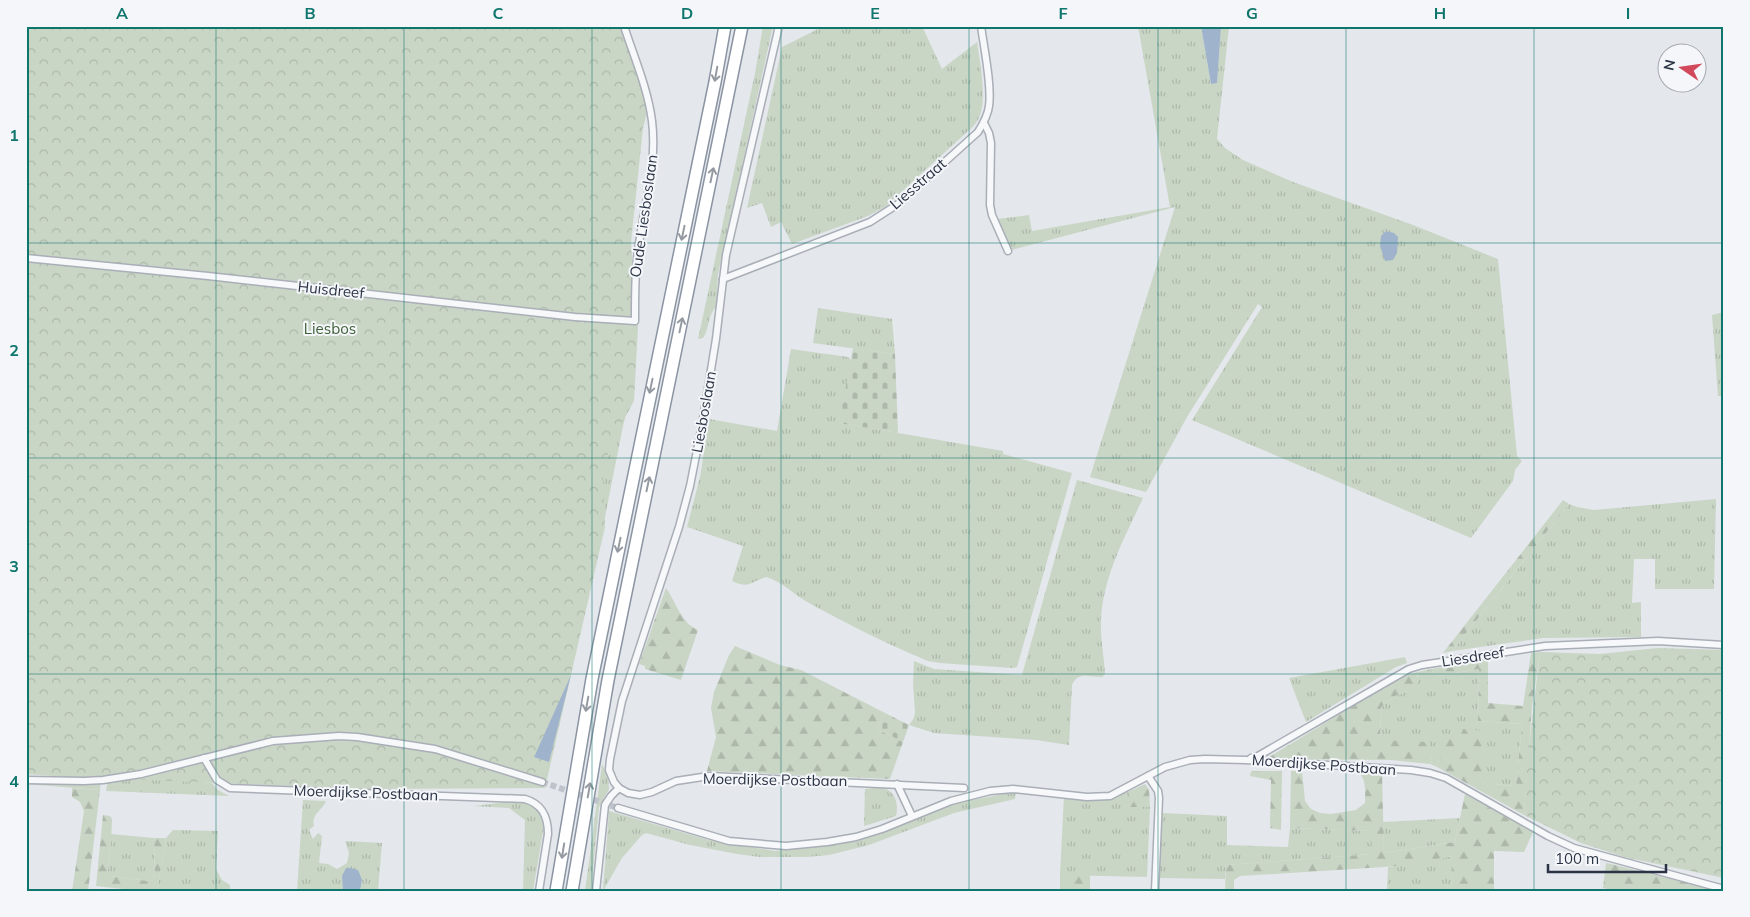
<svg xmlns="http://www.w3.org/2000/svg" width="1750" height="917" font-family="Mulish,sans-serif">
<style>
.grass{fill:url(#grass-tufts)}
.forest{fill:url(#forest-firs)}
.cemetery{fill:url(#cemetery-stones)}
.park{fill:url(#park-crowns)}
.water{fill:#9fb4cc}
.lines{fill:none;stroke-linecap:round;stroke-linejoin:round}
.minor-tunnel{stroke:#bfc3cb;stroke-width:6;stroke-dasharray:6 3;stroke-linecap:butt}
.minor-casing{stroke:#a9aeb7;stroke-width:9}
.motorway-casing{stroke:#8b94a3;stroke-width:14}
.minor{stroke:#f7f8fa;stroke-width:6}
.motorway{stroke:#fff;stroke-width:11}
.oneway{stroke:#959aa2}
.grid{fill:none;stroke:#0f766e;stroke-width:1;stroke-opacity:0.55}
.labels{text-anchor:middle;stroke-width:4;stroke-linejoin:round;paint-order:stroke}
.street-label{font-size:15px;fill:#2b3445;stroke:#f4f6f9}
.park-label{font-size:15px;fill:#3f6138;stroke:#f4f6f9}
.neatline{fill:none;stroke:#0f766e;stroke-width:2}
.grid-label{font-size:16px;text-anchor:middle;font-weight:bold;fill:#0f766e}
</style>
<defs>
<pattern id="grass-tufts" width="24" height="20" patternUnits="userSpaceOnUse" patternTransform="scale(1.25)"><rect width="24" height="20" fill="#c9d6c5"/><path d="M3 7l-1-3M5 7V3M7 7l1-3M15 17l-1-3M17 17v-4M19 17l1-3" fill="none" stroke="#adb8ab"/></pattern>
<pattern id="forest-firs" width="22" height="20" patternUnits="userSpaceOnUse" patternTransform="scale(1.25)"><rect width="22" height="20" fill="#c9d6c5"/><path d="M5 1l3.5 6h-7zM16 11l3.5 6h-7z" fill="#adb8ab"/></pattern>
<pattern id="cemetery-stones" width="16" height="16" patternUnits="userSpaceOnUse" patternTransform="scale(1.25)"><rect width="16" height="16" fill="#c9d6c5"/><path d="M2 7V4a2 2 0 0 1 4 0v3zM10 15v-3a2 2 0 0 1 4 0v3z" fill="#adb8ab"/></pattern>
<pattern id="park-crowns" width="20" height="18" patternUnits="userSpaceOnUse" patternTransform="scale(1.25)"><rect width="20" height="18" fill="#c9d6c5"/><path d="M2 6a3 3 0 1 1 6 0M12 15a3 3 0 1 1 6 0" fill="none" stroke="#adb8ab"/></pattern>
</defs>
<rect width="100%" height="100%" fill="#e4e7ec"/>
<!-- grass -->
<g class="grass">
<path d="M763,26H773L718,274L716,307C707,316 710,328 703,338L698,339L755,73Z"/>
<path d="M824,26H907L909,30L922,26L942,69L977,42C980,63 988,102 978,120C975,125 971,129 967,132L885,207L868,216L792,244L781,222L771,227L762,203L747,208L782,47Z"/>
<path d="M1138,26H1201L1211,84L1221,26H1229L1217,139L1225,148L1243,160L1293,182L1413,225L1498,259L1517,456L1522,461L1515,470L1513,481L1471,538L1192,420L1262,307L1258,304L1187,417L1146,492L1090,477L1175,207L1011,250L997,219L1029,215L1032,231L1170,207Z"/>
<path d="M818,308L892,319L895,354L813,343Z"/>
<path d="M1724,312V396H1718L1712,315Z"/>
<path d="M791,349L848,357L851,360L840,423L1003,451V454L1072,473L1017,667L1012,668L940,663L928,661C887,644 847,624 809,603C794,595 782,581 766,577C751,582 748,589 732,581L743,546L687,527L700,477L709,419L777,431Z"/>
<path d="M627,406L603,527L598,493L611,411Z"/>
<path d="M1077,480L1143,498C1125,537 1103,576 1101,620C1100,638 1104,656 1105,674L1102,677C1089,677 1078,671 1072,685L1069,745L1036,740L934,733L909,725L914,718L915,712L913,684L914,661L934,669L1022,675Z"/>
<path d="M1716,499L1714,589H1655V559H1634L1632,603L1641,602V637L1543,638L1452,651L1569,504L1577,507L1594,510Z"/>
<path d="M1405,657L1407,663L1396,667L1306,722L1289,678Z"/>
<path d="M1431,669L1433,673L1438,676L1479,669L1478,721L1522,724L1516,786L1482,783V732L1461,734L1455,738L1440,741V756L1437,767L1430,764L1432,756L1380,740L1381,707L1395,696L1408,691V687L1418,676L1417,672Z"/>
<path d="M602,764L608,777L609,789L599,807L591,891H585Z"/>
<path d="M138,776L212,783L218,790L229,796L106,791L108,780Z"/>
<path d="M101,781L100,790L26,784Z"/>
<path d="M881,787C895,790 899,804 896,816L864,826L865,789Z"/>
<path d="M1130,791V807H1150L1147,877L1060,875L1064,795C1085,796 1110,800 1130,791Z"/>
<path d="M1016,792L1015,799L954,813L869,845L829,855L807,857H760L737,854L690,845L646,833L642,835L622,858L603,891L609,811L709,840L775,851L839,844L856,840L877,834L936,809L959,802Z"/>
<path d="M303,800L326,801C322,811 311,814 314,826L309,830L313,839L318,833L322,836L319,863L328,864L337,869L347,863L349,853L345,841L382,843L378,891H360L362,880L344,891H297Z"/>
<path d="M515,801C532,803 542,807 544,826L533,891H523L525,820L509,808L474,806Z"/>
<path d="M1162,813L1227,816V845L1288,847L1290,828L1372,831V854L1226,865L1225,879L1159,878Z"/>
<path d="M1460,818L1455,842L1384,853L1383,822Z"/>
<path d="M173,830L218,831L216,869L222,880L230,885V891H157L166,838Z"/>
<path d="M111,834L154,838L155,874L153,880L148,881L111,876L107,873L111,846Z"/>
<path d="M1453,856L1451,891H1387L1388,867Z"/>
</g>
<!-- forest -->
<g class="forest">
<path d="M1563,500L1569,504L1452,651L1443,653Z"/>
<path d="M666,588C676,602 681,623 698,630L681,680L645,669V666L639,664Z"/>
<path d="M735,646L780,665L801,670L885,713L877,729L903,742L890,779L707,771L716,737L711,708L714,692L729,655Z"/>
<path d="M1540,652L1532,707L1524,815L1437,767L1440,756V741L1444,737L1455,738L1461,734L1463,729L1482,731V783L1516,786L1522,724L1478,721L1479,669L1438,676L1433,673L1431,669L1488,659V703L1523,706L1531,653Z"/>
<path d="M1417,672L1418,684L1415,687H1409L1408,691L1395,696L1381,707L1380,740L1430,742L1432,756L1430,764L1391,760L1266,759L1399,678Z"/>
<path d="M1251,771H1282L1281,830L1270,828L1271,780L1250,776Z"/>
<path d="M1291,771H1302L1305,801L1311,809L1320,813L1331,814L1356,810L1365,803C1365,792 1367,778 1357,771L1382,772L1384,853L1455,842L1465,794L1533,832L1524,852L1494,851V891H1451L1452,856L1407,865L1384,867L1240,876L1234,880V891H1225L1226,865L1372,854L1371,831L1290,828Z"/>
<path d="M1145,784L1149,790L1150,807H1130V791Z"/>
<path d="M72,788L100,790L88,891H72L84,811L80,802L72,797Z"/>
<path d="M103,815L110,816L112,819L111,846L107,873L111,876L148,881L153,880L155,874L154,838H166L157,891H141L96,886Z"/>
<path d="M1606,863L1611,864L1720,891H1615L1603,888Z"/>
<rect x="1060" y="875" width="30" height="16"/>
</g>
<!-- cemetery -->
<g class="cemetery">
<path d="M853,348L895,354L898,433L839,423Z"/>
<path d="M885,713L909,725L903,742L877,729Z"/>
</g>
<!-- park -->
<g class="park">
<path d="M26,26H625L651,97L643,128L631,242L638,327L634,401L610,445L603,477L605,527L545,788L371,789L67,777L26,774Z"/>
<path d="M1658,648L1724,650V878L1624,857L1581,843L1524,815L1528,754L1540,652L1599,654Z"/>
</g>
<!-- water -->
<g class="water">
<path d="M1201,26H1221L1217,83L1211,84Z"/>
<path d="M1386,231L1394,233L1398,237L1397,253L1393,260L1385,261L1380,246L1381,236Z"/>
<path d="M571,675L549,762L534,757L535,755Z"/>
<path d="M346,868H351L358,870L362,880L360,891L343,890L342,876Z"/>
</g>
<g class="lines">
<!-- minor-tunnel -->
<path class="minor-tunnel" d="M542,782L618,808"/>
<!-- minor casing -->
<g class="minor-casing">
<g id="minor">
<path d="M779,26L726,255L716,339L702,425L690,486L679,527L622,701L610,759L609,770L614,782L619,788L628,793L640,795L652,792L676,781L709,776L964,788"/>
<path d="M984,123L989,133L991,143L990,205L992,215L1008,251"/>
<path d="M26,258L208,276L575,317L635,321C635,292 635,265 640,237C646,198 657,161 652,121C648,89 634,57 624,26"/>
<path d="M723,279L870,222L898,204L978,132C983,124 988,115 989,106C992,86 984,48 981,26"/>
<path d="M204,758L217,780L230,788L525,799C542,804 548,816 548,834L539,891"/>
<path d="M1251,758L1258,756L1409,669L1422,665L1545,646L1658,641L1724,645"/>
<path d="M1148,776L1158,791L1159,798L1155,891"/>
<path d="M26,780L84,781L103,780L141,774L273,741L339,736L357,737L435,749L542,782"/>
<path d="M897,784L912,816"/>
<path d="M618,808L729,841L786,846L827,842L856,837L882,829L951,801L990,791L1013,789L1087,797L1110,796L1165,767L1190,760L1205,759L1246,760L1411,770L1430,773L1446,778L1548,836L1574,848L1724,889"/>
<path d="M596,891L605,805L611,796L619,788"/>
</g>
</g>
<!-- motorway casing -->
<g class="motorway-casing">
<g id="motorway">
<path d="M556,891L592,679L715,82L725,26"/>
<path d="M572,891L608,680L742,26"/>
</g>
</g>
<!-- minor -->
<use href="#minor" class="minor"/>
<!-- motorway -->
<use href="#motorway" class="motorway"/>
</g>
<!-- one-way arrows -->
<defs><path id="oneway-shaft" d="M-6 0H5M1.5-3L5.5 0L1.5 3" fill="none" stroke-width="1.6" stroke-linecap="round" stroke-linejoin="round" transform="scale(1.25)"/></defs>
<g class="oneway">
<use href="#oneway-shaft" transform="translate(716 74) rotate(100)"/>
<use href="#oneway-shaft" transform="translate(712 175) rotate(-78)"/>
<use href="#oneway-shaft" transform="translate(683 233) rotate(102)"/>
<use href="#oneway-shaft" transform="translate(681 325) rotate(-78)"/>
<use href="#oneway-shaft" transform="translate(651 386) rotate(102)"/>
<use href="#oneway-shaft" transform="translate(648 484) rotate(-78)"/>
<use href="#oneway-shaft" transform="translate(619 545) rotate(102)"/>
<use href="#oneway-shaft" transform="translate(587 704) rotate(100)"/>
<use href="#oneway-shaft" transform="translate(589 790) rotate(-80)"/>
<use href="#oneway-shaft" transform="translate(563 851) rotate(99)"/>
</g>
<!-- grid -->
<path class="grid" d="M216,26V891M404,26V891M592,26V891M781,26V891M969,26V891M1158,26V891M1346,26V891M1534,26V891M26,243H1724M26,458H1724M26,674H1724"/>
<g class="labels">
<!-- street labels -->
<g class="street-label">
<text transform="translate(918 184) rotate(-41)" y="5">Liesstraat</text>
<text transform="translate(644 216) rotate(-82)" y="5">Oude Liesboslaan</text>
<text transform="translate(331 290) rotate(6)" y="5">Huisdreef</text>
<text transform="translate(704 412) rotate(-80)" y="5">Liesboslaan</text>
<text transform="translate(1473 657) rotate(-9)" y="5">Liesdreef</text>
<text transform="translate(1324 765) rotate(4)" y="5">Moerdijkse Postbaan</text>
<text transform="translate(775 780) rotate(1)" y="5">Moerdijkse Postbaan</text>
<text transform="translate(366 793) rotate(2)" y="5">Moerdijkse Postbaan</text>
</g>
<!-- park labels -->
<g class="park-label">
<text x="330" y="334">Liesbos</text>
</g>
</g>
<!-- border -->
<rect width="1750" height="917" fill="none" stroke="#f4f6f9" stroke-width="55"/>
<!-- north arrow -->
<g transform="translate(1682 68) rotate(283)"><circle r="24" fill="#f4f6f9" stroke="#a4a8b1"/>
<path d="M0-4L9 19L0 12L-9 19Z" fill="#d1495b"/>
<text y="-8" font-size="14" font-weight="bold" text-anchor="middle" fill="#2b3445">N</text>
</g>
<!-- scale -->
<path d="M1548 864v8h118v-8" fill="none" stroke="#2b3445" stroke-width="2.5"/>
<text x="1555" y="864" font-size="15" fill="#2b3445" stroke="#f4f6f9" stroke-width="4" paint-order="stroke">100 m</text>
<rect x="28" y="28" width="1694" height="862" class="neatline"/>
<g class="grid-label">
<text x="122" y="19">A</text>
<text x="310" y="19">B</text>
<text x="498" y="19">C</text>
<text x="687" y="19">D</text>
<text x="875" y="19">E</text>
<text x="1063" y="19">F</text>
<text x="1252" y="19">G</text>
<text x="1440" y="19">H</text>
<text x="1628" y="19">I</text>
<text x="14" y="141">1</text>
<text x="14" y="356">2</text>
<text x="14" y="572">3</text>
<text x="14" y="787">4</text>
</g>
</svg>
